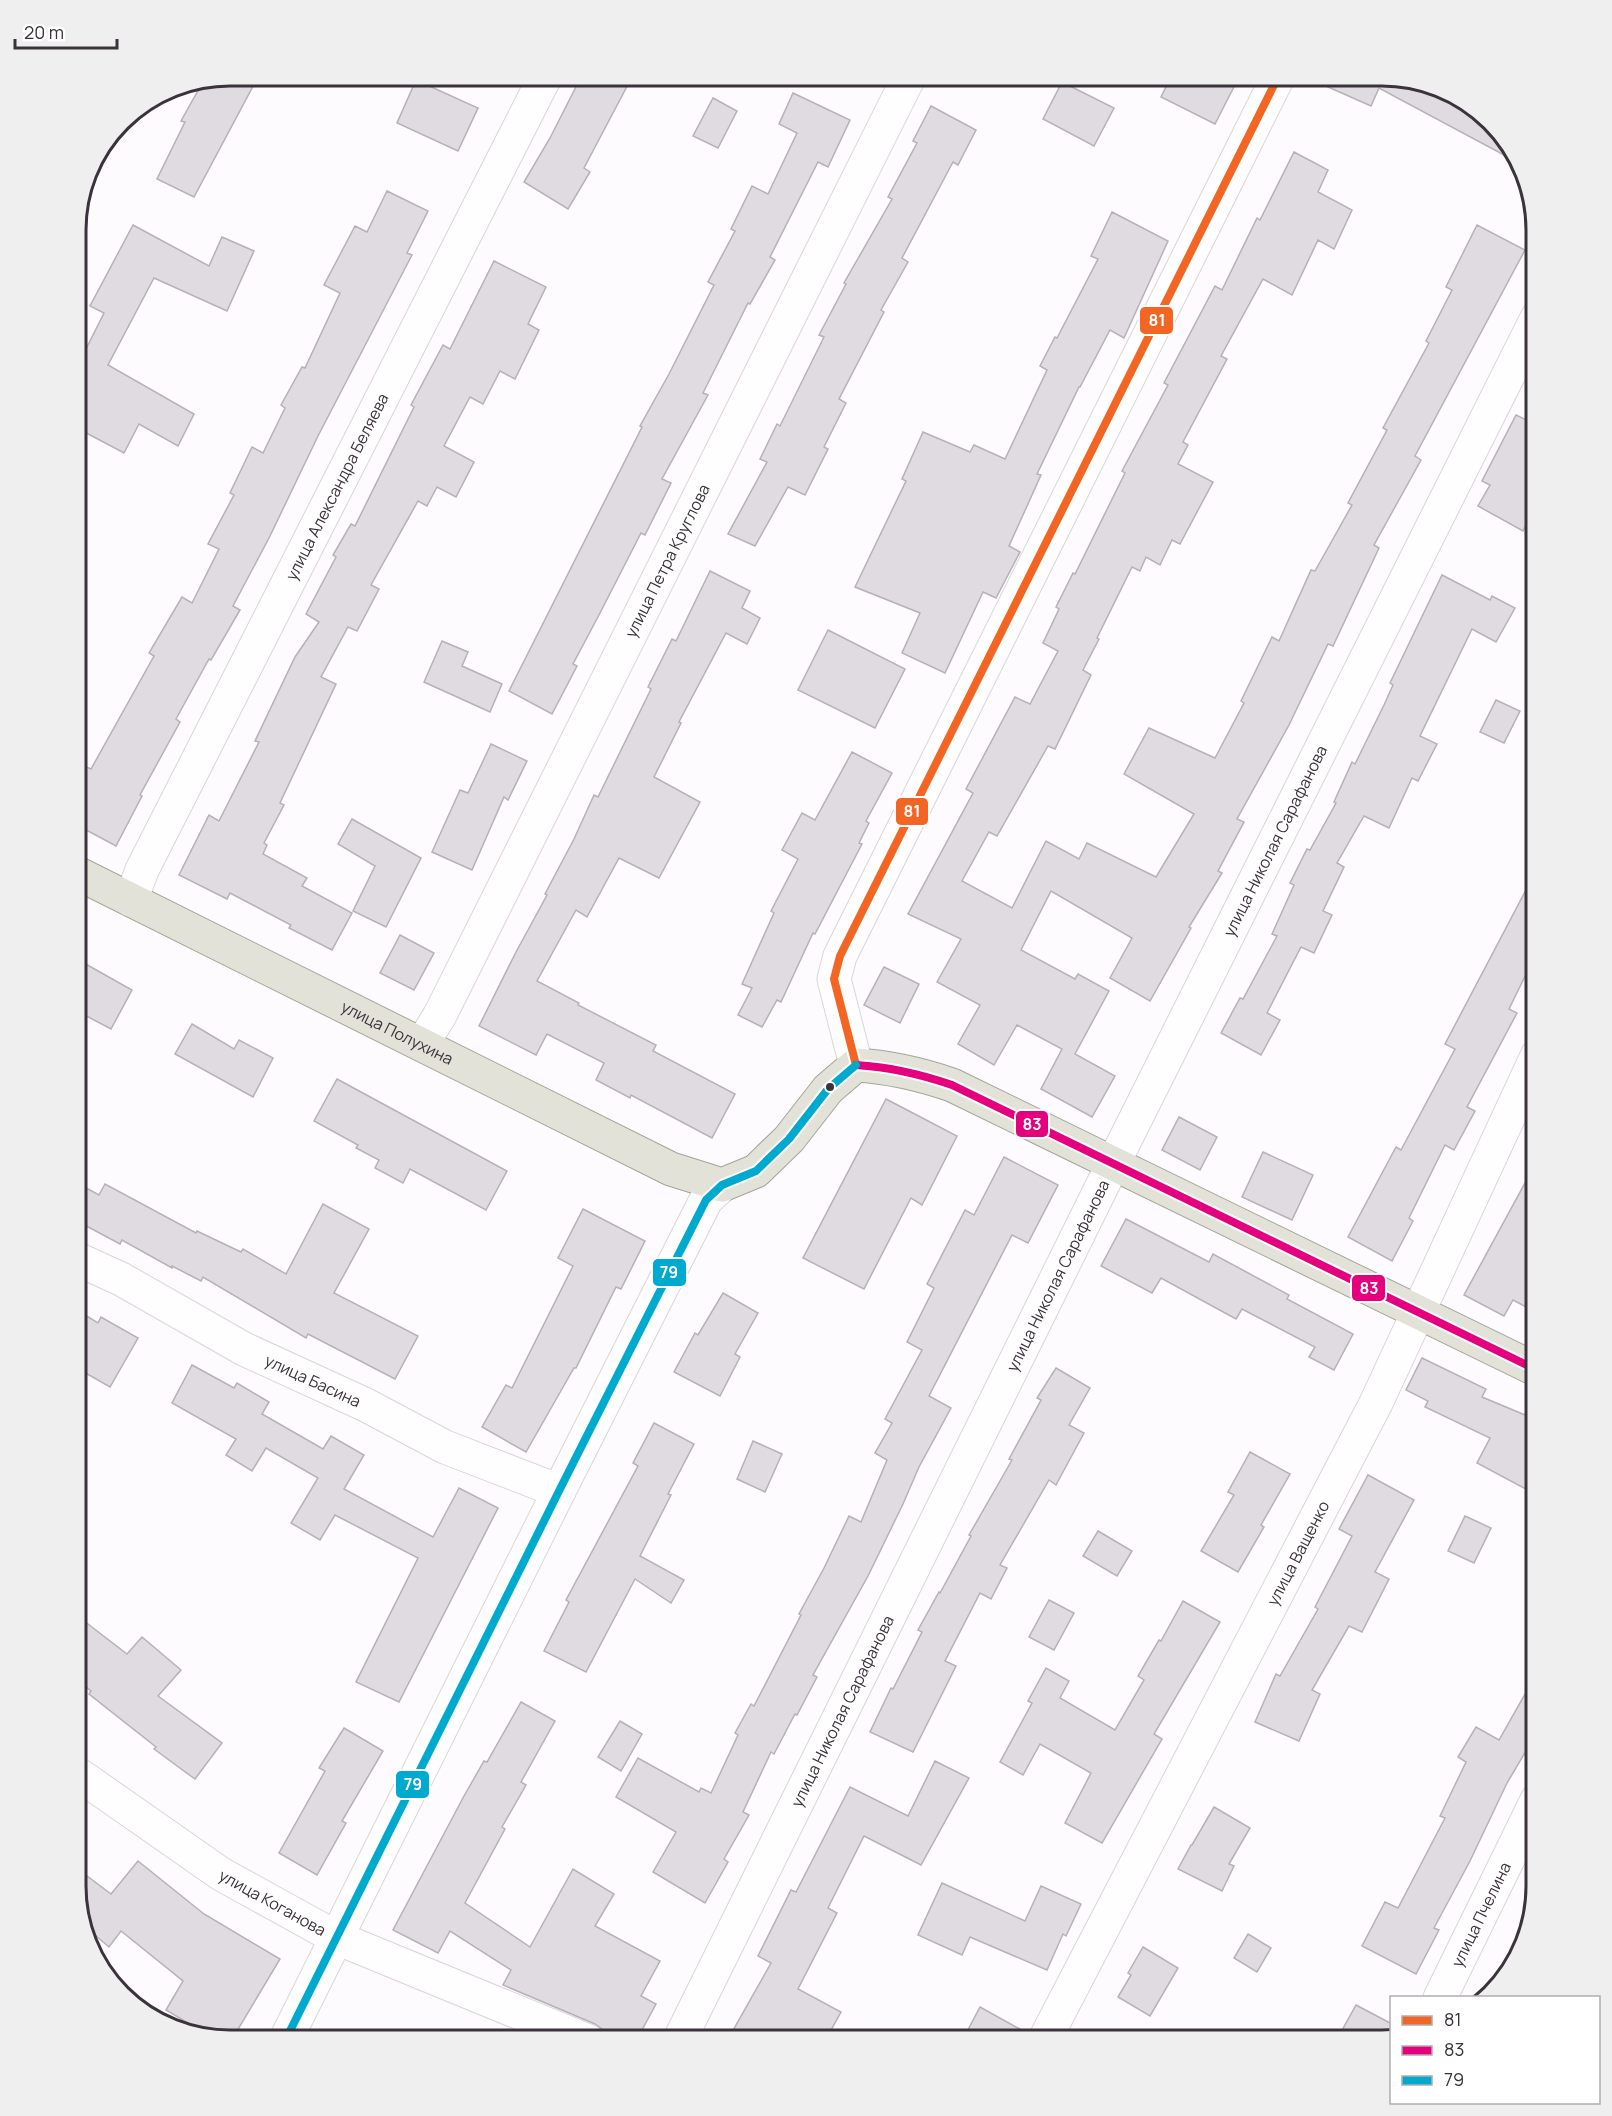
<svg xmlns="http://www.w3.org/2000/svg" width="1612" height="2116" font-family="Manrope,sans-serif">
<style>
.building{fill:#e0dbe0;stroke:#b6b1b6;stroke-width:1.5}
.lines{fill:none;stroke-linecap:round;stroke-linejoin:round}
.minor-casing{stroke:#dad5da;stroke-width:35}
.major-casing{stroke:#a5a498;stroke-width:35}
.minor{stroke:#fffeff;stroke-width:33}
.major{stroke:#e2e2d9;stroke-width:33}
.bus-1-casing{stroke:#fff;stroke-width:12}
.bus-2-casing{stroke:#fff;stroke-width:12}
.bus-3-casing{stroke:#fff;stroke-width:12}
.bus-1{stroke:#f26522;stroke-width:8}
.bus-2{stroke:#e5007d;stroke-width:8}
.bus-3{stroke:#00a9ce;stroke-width:8}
.bus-dot{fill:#3b333b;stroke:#fff;stroke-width:2}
.labels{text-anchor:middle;stroke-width:4.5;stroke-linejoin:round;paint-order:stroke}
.street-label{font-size:16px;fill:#3b333b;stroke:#fff}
.rim{fill:none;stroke:#3b333b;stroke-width:3}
.line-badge{stroke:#fff;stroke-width:2}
.badge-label{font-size:16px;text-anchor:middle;font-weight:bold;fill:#fff}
</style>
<rect width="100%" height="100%" fill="#fdfbfd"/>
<!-- building -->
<g class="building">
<path d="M230,75H259L194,197L157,179L185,122L181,121L204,80Z"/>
<path d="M582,75H633L584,168L590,172L568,209L524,182L550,138Z"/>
<path d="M1172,75H1240L1215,124L1161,97Z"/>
<path d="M1301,75H1392L1459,96L1511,144L1517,162L1379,88L1371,106Z"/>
<path d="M416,80L478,108L458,151L397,123Z"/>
<path d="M1062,82L1114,108L1094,146L1043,119Z"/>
<path d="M793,93L850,120L828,167L818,162L770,257L775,260L750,304L748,303L703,393L708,395L662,479L671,483L645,535L641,533L599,615L573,664L577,666L552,714L509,691L642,427L640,426L669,374L714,285L708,282L735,231L731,229L752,186L768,194L797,133L779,124Z"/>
<path d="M713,98L737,111L718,148L693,136Z"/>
<path d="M931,106L976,130L958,165L953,162L902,258L908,262L881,310L884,312L839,399L846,403L824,447L828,449L805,495L788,487L755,546L728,534L767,462L760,459L777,424L780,426L824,337L819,335L846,284L844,283L892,199L888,197L917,143L913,141Z"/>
<path d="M1294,152L1328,170L1318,192L1352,210L1334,249L1318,240L1292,295L1263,279L1221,356L1227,359L1183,442L1188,445L1178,464L1213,482L1180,544L1172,540L1160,565L1146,557L1140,571L1132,567L1097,638L1099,639L1083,670L1091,675L1055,749L1048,746L997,836L989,832L962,881L1012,908L1046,841L1079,859L1087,843L1156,877L1194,814L1124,774L1149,728L1215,758L1244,703L1241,701L1272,637L1279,641L1311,570L1315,571L1352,505L1348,503L1387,430L1383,428L1429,343L1426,341L1452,290L1446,287L1477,225L1525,250L1415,456L1421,460L1374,545L1379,548L1333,646L1328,644L1289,725L1237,819L1244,822L1218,871L1222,873L1189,927L1191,928L1150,1001L1110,978L1132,938L1051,891L1021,950L1075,979L1078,974L1109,991L1075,1054L1115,1076L1092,1117L1041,1089L1062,1049L1017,1025L994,1065L958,1044L980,1005L937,982L961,939L908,914L973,793L966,789L1015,697L1030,704L1058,651L1043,643L1059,609L1056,607L1073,573L1075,574L1125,473L1122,471L1168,385L1164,383L1215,286L1222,290L1257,218L1260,220Z"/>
<path d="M387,191L428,211L407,253L412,255L318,436L270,536L233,606L240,610L211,660L209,659L176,719L180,722L140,795L142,796L116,846L75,824V783L84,766L91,769L154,656L149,653L182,597L192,603L219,549L208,544L234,495L230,493L252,447L263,453L285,408L281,405L302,367L305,368L340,293L324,285L355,226L367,232Z"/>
<path d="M1112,212L1168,241L1124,338L1110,330L1080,387H1079L1037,474L1041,475L1009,546L1020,552L996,598L983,592L945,673L902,653L920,613L855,587L906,481L902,479L923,432L970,452L974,445L1005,459L1047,370L1040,366L1055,337L1057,338L1098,259L1091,256Z"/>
<path d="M133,225L209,266L222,237L254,251L227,311L154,278L108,365L194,414L178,446L139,424L124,453L75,427V371L104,313L90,306Z"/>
<path d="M494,261L546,287L528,324L539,330L515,379L500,371L483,404L470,397L444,446L474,462L456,497L437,487L427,506L418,501L371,585L379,589L357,631L348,627L321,677L336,684L280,803L284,805L264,843L267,845L263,854L307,878L302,886L352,913L332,950L289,928L291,925L230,893L227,899L179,875L209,815L219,821L259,742L255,741L295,657L319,622L306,614L336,557L333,555L351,524L355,526L414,407L411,405L443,345L450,349Z"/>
<path d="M1516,415L1537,425V503L1523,531L1478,506L1490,485L1482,481Z"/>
<path d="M710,571L750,591L742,608L760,618L747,644L726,633L679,722L681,723L654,777L700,802L659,878L619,858L587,917L576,910L537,981L579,1003L578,1005L656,1045L653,1051L735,1094L712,1138L631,1095L630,1098L596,1080L604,1063L547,1034L536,1055L479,1026L516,952L547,895L545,894L574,839L594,795L598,797L651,689L648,687L672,639L676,641Z"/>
<path d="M1442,575L1490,600L1492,596L1515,608L1496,642L1472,629L1420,736L1437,744L1418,781L1412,778L1389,828L1364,816L1337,863L1344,867L1323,911L1332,915L1314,953L1301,947L1267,1013L1280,1020L1261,1055L1221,1033L1240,998L1243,999L1277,936L1272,934L1294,885L1290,883L1307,849L1310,850L1336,803L1334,802L1352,762L1355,764L1384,705L1393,685L1390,683Z"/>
<path d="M828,630L905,669L875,728L798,690Z"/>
<path d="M442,641L468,652L462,666L502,684L490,712L424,682Z"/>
<path d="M1496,700L1520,711L1504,743L1480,732Z"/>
<path d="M491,744L527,761L508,800L504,797L472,870L432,852L460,790L468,793Z"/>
<path d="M852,752L892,773L866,821L869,823L859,843L862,844L815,934L813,933L781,1002L777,1000L762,1027L738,1015L752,988L742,984L774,913L771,911L798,859L782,850L802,813L815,820Z"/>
<path d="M352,819L421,858L386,927L353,911L375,866L338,844Z"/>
<path d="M1537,869V952L1509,1009L1517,1013L1467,1107L1475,1111L1454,1150L1445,1145L1409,1218L1413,1221L1392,1261L1348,1237L1396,1147L1401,1150L1455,1049L1445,1044Z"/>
<path d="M400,935L434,953L414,990L380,973Z"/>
<path d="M75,958L132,990L111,1029L75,1010Z"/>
<path d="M884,967L919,984L900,1023L864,1005Z"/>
<path d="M192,1024L234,1049L239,1040L273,1058L253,1097L175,1054Z"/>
<path d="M337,1079L507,1171L486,1210L410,1169L403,1183L375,1168L379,1160L356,1148L358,1145L314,1121Z"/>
<path d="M886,1099L957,1136L922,1205L911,1198L864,1289L803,1258Z"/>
<path d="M1179,1117L1217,1137L1200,1170L1162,1150Z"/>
<path d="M1263,1152L1313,1175L1292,1220L1242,1197Z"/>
<path d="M1004,1157L1058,1185L1028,1243L1012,1235L929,1396L951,1408L919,1467L903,1504L868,1576L813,1675L817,1677L797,1715L795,1714L774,1754L771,1752L743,1812L749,1815L724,1859L728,1862L705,1903L653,1872L676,1832L616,1797L638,1758L699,1792L701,1788L711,1793L738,1735L735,1733L751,1704L754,1706L801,1615L799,1614L824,1568L849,1516L861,1522L887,1460L875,1453L892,1423L885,1419L922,1350L907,1342L934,1288L927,1284L965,1210L974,1215Z"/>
<path d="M1537,1161V1291L1528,1308L1513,1300L1504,1316L1464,1295Z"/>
<path d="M75,1182L99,1195L105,1184L196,1233L197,1231L241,1252L243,1249L286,1274L323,1204L369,1229L334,1293L418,1336L395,1379L308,1334L306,1338L203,1277L201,1281L172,1266V1268L122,1240L120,1244L75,1220Z"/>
<path d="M583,1209L645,1241L621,1289L616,1287L576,1368H574L526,1452L482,1427L506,1385L512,1388L573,1266L558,1258Z"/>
<path d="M1126,1219L1209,1262L1213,1254L1289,1295L1287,1299L1353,1334L1334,1370L1309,1357L1315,1347L1242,1309L1236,1319L1161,1278L1152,1293L1101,1266Z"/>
<path d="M723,1293L758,1313L735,1354L740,1357L720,1396L674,1372L695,1333L698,1335Z"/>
<path d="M75,1309L98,1323L101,1317L138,1338L110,1387L75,1367Z"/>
<path d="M1422,1358L1486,1389L1482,1397L1537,1420V1495L1477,1463L1490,1438L1425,1407L1428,1401L1406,1390Z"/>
<path d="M192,1365L234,1388L237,1383L269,1402L262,1414L323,1449L331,1436L364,1455L344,1489L433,1537L459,1488L498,1508L399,1702L356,1682L418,1558L335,1515L320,1540L291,1523L318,1478L266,1448L252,1471L226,1455L236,1439L172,1403Z"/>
<path d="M1056,1368L1090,1388L1069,1425L1084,1433L1056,1485L1049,1480L1000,1565L1007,1568L991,1599L980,1593L945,1661L956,1666L913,1752L870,1732L891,1688L893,1689L922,1632L918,1630L939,1592L940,1593L971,1536L969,1535L1012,1460L1009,1459L1041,1400L1037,1398Z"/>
<path d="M654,1423L694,1444L668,1494L671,1495L640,1556L684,1580L671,1603L635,1579L586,1672L544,1651L569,1602L566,1600L638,1466L633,1463Z"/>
<path d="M753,1441L782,1454L765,1492L737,1479Z"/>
<path d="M1250,1452L1290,1474L1261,1525L1264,1527L1238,1572L1201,1551L1234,1495L1228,1492Z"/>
<path d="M1368,1475L1414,1500L1375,1572L1389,1579L1362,1632L1349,1626L1312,1690L1320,1694L1299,1741L1255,1722L1276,1674L1280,1676L1318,1609L1315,1607L1352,1536L1339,1529Z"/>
<path d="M1465,1516L1491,1528L1474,1563L1448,1551Z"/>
<path d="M1098,1531L1132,1551L1117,1576L1083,1556Z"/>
<path d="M1049,1600L1074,1613L1054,1650L1029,1637Z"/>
<path d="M1183,1601L1220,1622L1154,1734L1162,1739L1102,1843L1065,1823L1091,1773L1040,1744L1023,1775L1000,1762L1032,1703L1028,1701L1046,1668L1069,1681L1060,1698L1115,1730L1144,1680L1138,1676L1159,1640L1161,1641Z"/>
<path d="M75,1614L127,1654L142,1637L181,1670L158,1696L222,1743L195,1779L154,1749L156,1747L89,1694L91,1691L75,1678Z"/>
<path d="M1537,1673V1750L1529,1746L1507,1783L1470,1861L1434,1928L1439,1930L1416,1974L1362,1946L1385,1902L1398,1908L1445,1818L1440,1816L1466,1762L1458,1757L1476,1727L1499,1740Z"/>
<path d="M521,1702L555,1721L521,1782L526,1785L502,1827L505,1829L465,1903L530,1947L573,1869L614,1894L595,1926L660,1961L641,1996L656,2004L636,2041H612L606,2038L602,2029L595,2024L503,1985L511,1970L450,1931L438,1953L393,1930L464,1796L484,1761L487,1762Z"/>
<path d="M620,1721L642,1734L621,1771L598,1757Z"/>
<path d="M344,1728L383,1751L342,1821L346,1823L317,1875L279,1853L325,1771L319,1768Z"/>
<path d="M935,1761L969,1778L921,1865L864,1836L828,1908L837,1913L798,1989L841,2012L825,2041H727L771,1963L758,1956L791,1890L796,1892L850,1787L908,1816Z"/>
<path d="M1214,1807L1250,1828L1229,1864L1234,1866L1222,1891L1178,1869L1191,1845H1192Z"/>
<path d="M138,1861L204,1914L280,1959L231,2041L208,2035L166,2010L183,1981L121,1931L109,1947L88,1929L75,1886V1867L111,1894Z"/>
<path d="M942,1883L1025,1921L1041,1886L1081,1904L1066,1936L1063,1934L1047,1970L970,1937L962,1955L918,1935Z"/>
<path d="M1248,1934L1271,1948L1257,1972L1234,1958Z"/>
<path d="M1143,1947L1178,1968L1150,2016L1118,1997L1131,1975L1128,1973Z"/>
<path d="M1356,2005L1392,2024V2038L1383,2041H1336Z"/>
<path d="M980,2007L1027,2033L1025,2041H962Z"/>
</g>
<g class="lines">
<!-- minor casing -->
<g class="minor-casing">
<g id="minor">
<path id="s1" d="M131,900L142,870L546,75"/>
<path id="s2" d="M422,1044L440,1015L910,75"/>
<path d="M856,1065L834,979L840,956L1279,75"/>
<path id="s3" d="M75,1258L121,1279L244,1349L366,1405L445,1447L559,1491"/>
<path id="s4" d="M75,1772L221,1874L337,1938L588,2041"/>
<path id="s5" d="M1440,1998L1537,1800"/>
<path d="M285,2041L559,1491L706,1200L722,1185"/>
<path id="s6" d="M679,2041L1113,1164L1537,318"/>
<path id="s7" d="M1044,2041L1376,1403L1537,1056"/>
</g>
</g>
<!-- major casing -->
<g class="major-casing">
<g id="major">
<path id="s8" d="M75,872L671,1169L722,1185L756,1171L789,1139L828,1089L856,1065C890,1067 920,1074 952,1085L1537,1370"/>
</g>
</g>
<!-- minor -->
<use href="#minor" class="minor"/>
<!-- major -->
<use href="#major" class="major"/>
<!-- bus-1 casing -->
<g class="bus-1-casing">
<path id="bus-1" d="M856,1065L834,979L840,956L1279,75"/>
</g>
<!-- bus-2 casing -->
<g class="bus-2-casing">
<path id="bus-2" d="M856,1065C890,1067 920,1074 952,1085L1537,1370"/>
</g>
<!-- bus-3 casing -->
<g class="bus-3-casing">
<path id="bus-3" d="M285,2041L559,1491L706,1200L722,1185L756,1171L789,1139L828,1089L856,1065"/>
</g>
<!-- bus-1 -->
<use href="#bus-1" class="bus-1"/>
<!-- bus-2 -->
<use href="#bus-2" class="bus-2"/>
<!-- bus-3 -->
<use href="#bus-3" class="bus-3"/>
</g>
<!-- markers -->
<circle class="bus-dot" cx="830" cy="1087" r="5"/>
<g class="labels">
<!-- street labels -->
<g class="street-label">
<text dy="6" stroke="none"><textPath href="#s1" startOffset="462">улица Александра Беляева</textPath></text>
<text dy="6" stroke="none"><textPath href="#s2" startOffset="542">улица Петра Круглова</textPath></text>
<text dy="6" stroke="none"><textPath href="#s6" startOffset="1340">улица Николая Сарафанова</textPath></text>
<text dy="6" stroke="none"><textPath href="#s8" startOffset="360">улица Полухина</textPath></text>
<text dy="6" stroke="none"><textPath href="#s6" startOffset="854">улица Николая Сарафанова</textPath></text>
<text dy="6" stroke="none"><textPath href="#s3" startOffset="268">улица Басина</textPath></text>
<text dy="6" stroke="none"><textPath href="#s7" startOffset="550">улица Ващенко</textPath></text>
<text dy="6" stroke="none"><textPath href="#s6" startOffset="368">улица Николая Сарафанова</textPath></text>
<text dy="6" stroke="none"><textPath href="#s4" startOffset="237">улица Коганова</textPath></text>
<text dy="6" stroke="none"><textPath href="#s5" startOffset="93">улица Пчелина</textPath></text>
</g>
</g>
<!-- crop -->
<path d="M0 0H1612V2116H0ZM230 86H1382A144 144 0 0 1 1526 230V1886A144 144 0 0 1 1382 2030H230A144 144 0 0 1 86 1886V230A144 144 0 0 1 230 86Z" fill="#efefef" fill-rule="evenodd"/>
<path class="rim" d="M230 86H1382A144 144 0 0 1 1526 230V1886A144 144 0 0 1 1382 2030H230A144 144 0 0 1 86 1886V230A144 144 0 0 1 230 86Z"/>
<g class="line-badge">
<rect x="1139" y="306" width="35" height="29" rx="6" fill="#f26522"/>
<rect x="895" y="797" width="34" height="29" rx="6" fill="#f26522"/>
<rect x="1015" y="1110" width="34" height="28" rx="6" fill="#e5007d"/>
<rect x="652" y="1258" width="35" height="29" rx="6" fill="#00a9ce"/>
<rect x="1351" y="1274" width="35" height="28" rx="6" fill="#e5007d"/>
<rect x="395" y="1770" width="35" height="29" rx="6" fill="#00a9ce"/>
</g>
<g class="badge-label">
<text x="1157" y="326">81</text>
<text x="912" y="817">81</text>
<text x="1032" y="1130">83</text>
<text x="669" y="1278">79</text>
<text x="1369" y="1294">83</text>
<text x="413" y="1790">79</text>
</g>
<!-- legend -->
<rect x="1390" y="1996" width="210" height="108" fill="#ffffff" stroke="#b1adb1" stroke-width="1.5"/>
<rect x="1402" y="2016" width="30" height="9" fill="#f26522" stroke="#b1adb1" stroke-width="1.5"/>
<text x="1444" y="2026" font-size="18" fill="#3b333b">81</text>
<rect x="1402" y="2046" width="30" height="9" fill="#e5007d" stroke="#b1adb1" stroke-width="1.5"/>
<text x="1444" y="2056" font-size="18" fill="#3b333b">83</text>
<rect x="1402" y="2076" width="30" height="9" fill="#00a9ce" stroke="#b1adb1" stroke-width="1.5"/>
<text x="1444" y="2086" font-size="18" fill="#3b333b">79</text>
<!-- scale -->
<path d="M15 39v9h102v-9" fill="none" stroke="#3b333b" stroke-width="3"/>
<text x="24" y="39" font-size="18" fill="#3b333b" stroke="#ffffff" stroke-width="4.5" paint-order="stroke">20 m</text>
</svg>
